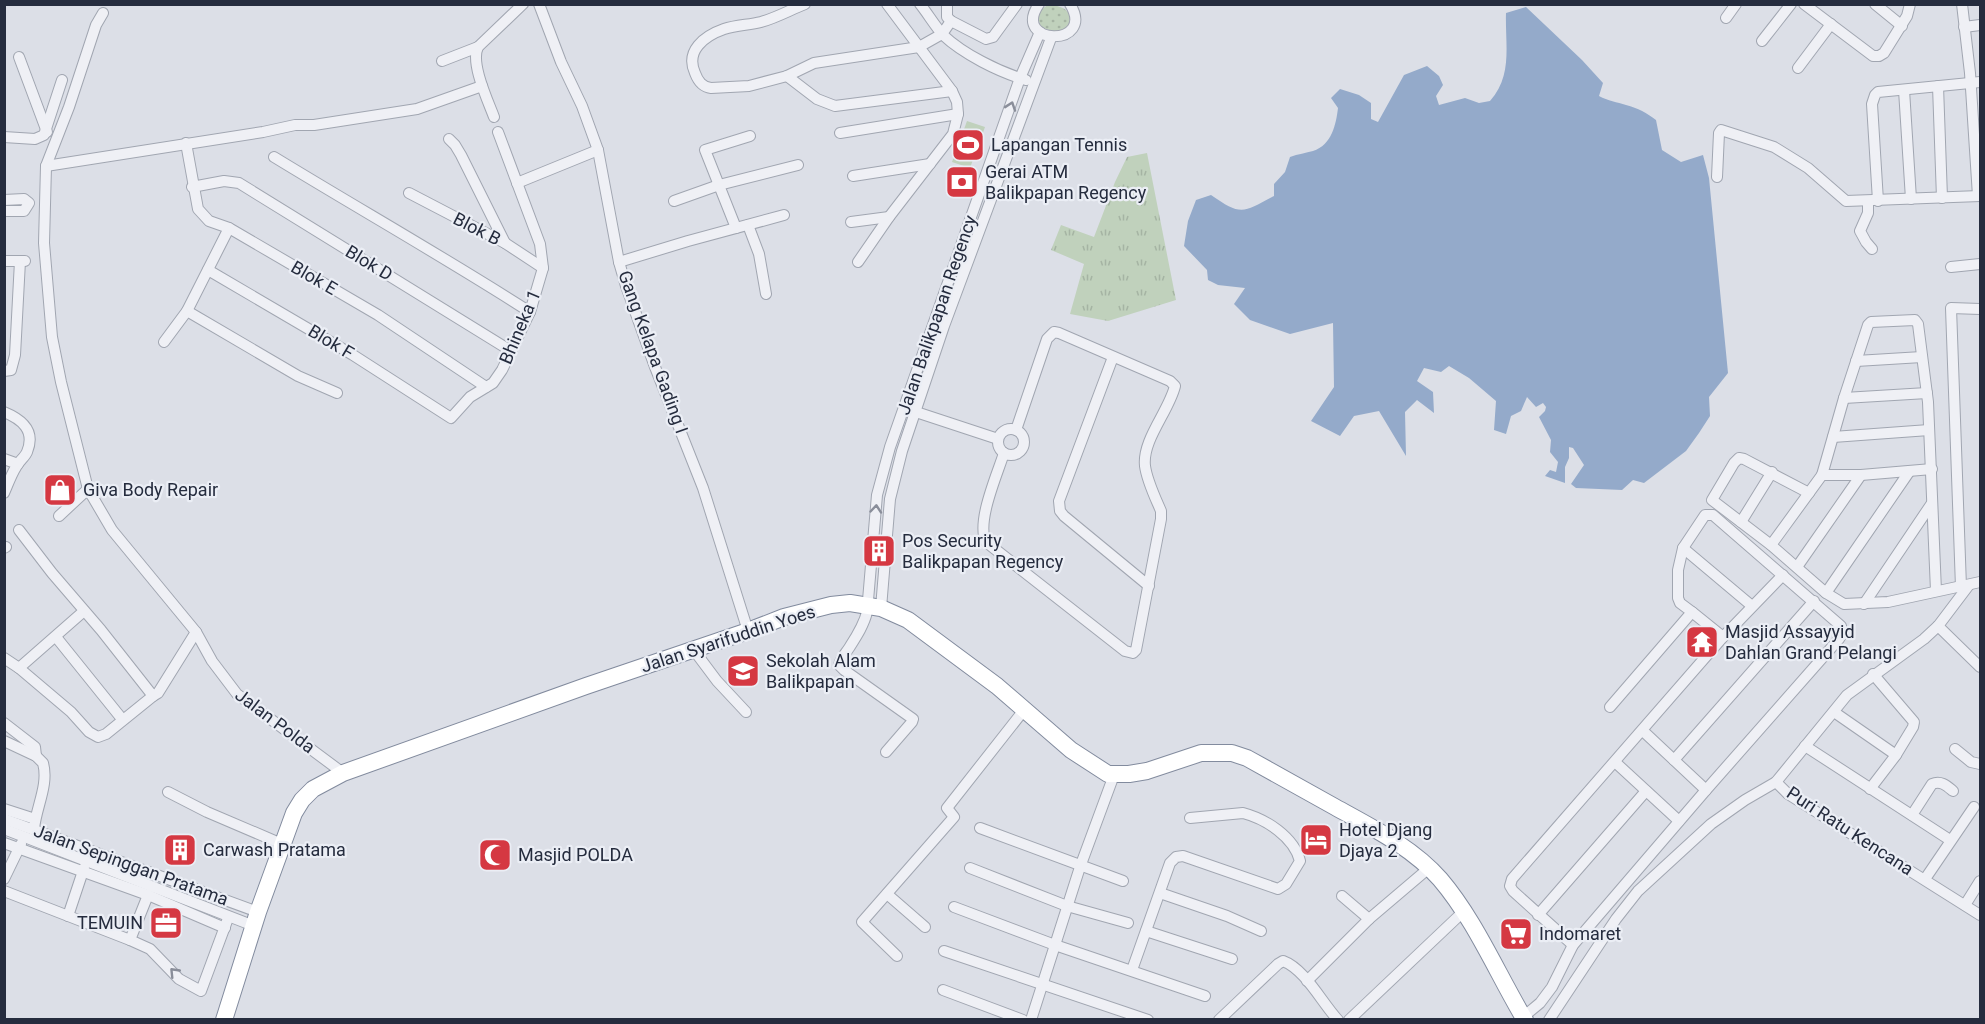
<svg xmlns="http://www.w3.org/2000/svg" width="1985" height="1024" font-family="Roboto,sans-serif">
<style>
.grass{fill:url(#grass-dots)}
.park{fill:url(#park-tufts)}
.garden{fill:#c0d1bc}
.water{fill:#94aaca}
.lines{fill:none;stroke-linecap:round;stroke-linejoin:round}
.minor-casing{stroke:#a1a6b1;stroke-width:12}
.highway-casing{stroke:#828b9e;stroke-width:18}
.minor{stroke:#eff0f5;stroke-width:10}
.highway{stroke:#fff;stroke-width:16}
.oneway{stroke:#8a8e9a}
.labels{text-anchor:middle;stroke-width:4.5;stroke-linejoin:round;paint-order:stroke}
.poi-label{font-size:18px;fill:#252c3e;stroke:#ebeef5;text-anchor:start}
.street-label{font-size:18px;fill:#252c3e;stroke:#ebeef5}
</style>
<defs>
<pattern id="grass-dots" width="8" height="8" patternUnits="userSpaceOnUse" patternTransform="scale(1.5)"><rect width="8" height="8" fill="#c0d1bc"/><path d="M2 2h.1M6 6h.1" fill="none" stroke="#a5b4a3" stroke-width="1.8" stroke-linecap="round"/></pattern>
<pattern id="park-tufts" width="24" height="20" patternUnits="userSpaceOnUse" patternTransform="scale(1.5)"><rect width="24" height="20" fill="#c0d1bc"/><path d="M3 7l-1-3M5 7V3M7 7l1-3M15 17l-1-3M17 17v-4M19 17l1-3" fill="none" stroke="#a5b4a3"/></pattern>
</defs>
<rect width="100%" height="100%" fill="#dcdfe7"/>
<!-- grass -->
<path class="grass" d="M1048,5C1068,5 1078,17 1062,33L1041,28C1037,18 1038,10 1048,5Z"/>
<!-- park -->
<path class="park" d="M1147,153L1176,300L1108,321L1070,314L1084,264L1051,250L1061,225L1094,237L1115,182L1127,157Z"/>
<!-- garden -->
<path class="garden" d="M967,121L985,127L970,168L952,162Z"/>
<!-- water -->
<path class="water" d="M1526,7L1582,60L1603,83L1599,96C1608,101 1617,102 1626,105C1638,108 1647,113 1656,120L1662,150L1681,162L1703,155L1709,178L1728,373L1709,397L1710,416L1699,433L1686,451L1644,483L1633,480L1622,490L1576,488L1571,484L1584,465L1573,448L1569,447V458L1565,467V483L1545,476L1550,470L1556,472L1558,462L1550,452L1551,440L1539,417L1545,411L1546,407L1543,403L1536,407L1527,397L1521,411L1511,416L1506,434L1494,430L1496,401L1469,378L1449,366L1441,372L1424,368L1417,381L1433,392L1434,413L1417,400L1405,412L1406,456L1379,411L1354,416L1340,436L1311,421L1334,387L1333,323L1290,334L1250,320L1234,304L1245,288L1218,285L1208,280L1207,270L1184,246L1188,221L1196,200L1211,195C1241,216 1243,213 1274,196V184L1285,172L1290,157C1298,154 1306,153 1313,151C1332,145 1336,124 1338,108L1331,98L1340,89L1359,95L1371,103V119L1378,122L1404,75L1427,66L1439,76L1443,85L1436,96L1439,105L1465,98L1479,103L1490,101C1513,75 1505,45 1506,13Z"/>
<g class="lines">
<!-- minor casing -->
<g class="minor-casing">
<g id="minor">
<path d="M539,4L561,62L582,106L598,150L619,262L626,286L655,367L703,488L748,631"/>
<path d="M805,4C790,10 776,18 761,22C749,25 736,25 724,29C704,36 685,51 695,73C698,81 702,87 711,88L749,86L787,76L814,63L919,47L942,34L951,21"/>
<path d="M920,4C928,14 935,26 943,35C963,54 999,72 1026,80"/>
<path d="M947,4V17L951,21L986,39L993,37L1017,4"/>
<path d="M1039,4C1010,46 1097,48 1070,4"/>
<path d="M1804,4L1873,56H1879L1884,53L1907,16L1910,4"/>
<path d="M1875,4L1902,26"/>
<path d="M1962,4L1970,73L1978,196"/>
<path d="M1726,18L1736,4"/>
<path d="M1964,27L1980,25"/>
<path d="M1762,41L1791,4"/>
<path d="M19,57L47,132"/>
<path d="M442,61L478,47"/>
<path d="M1798,68L1831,24"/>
<path d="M787,76L817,99L835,106L952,91"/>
<path d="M1938,86L1942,198"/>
<path d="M1904,90L1911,199"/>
<path d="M494,117C488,101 470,63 478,47L523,4"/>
<path d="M840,133L958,114"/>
<path d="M4,137L35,139L44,135L62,80"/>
<path d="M449,139L455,145L461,155L505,243"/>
<path d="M186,143L198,209L209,221L229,228L378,315L486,387"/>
<path d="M274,157C359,209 446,258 530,312"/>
<path d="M46,166L263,132L295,125H314L417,109L482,86"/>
<path d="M853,176L930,164"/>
<path d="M1717,177L1719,133L1721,130L1774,147L1808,168L1846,201L1980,196"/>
<path d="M517,183L598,150"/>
<path d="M192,187L224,181L239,183L511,351"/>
<path d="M409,193L505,243L543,268"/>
<path d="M4,200L24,199L29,203L24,211H4"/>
<path d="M674,201L719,185L798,165"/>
<path d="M1868,201V213L1860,231L1866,242L1872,249"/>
<path d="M1878,201L1872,104L1875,95L1878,92L1980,82"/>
<path d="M851,222L889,217"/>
<path d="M748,225L759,254L766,294"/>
<path d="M736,228L705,150L750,136"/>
<path d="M4,261H25"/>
<path d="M619,262L688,241L784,215"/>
<path d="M858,262L889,217L953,134L958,114L957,102L952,91L887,4"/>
<path d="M1951,267L1980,264"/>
<path d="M208,270L353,355L451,418L470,397L493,383L502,370L530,312L543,268L540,244L498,132"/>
<path d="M187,311L298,376L337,393"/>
<path d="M164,342L187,311L229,228"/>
<path d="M1113,357L1059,501L1060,511L1064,516L1149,586"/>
<path d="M1856,361L1922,357"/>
<path d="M4,371L11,370L15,355L20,261"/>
<path d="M1844,398L1927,393"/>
<path d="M4,412C21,419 36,430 27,452C25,457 19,461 16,467C11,475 8,484 4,493"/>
<path d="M916,412L998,439"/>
<circle cx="1011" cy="442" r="13"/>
<path d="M1833,437L1929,430"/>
<path d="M1004,453C997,475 976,522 986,542L1125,651L1133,653L1136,650L1161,519V511C1155,497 1147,481 1145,466C1142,440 1169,411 1175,386L1170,381L1059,333L1054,332L1047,339L1016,430"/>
<path d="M4,459L18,464"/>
<path d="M1822,475L1844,398L1868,325L1871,322L1915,320L1918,324L1928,402L1936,591"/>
<path d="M1809,493L1744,459L1739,458L1734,463L1712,500L1771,545L1826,593L1844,604L1888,602L1980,582"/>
<path d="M59,516L88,489"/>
<path d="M1741,522L1772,472"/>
<path d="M19,530L52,573L101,630L153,696L158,693L196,632L112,530L88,489L61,382L52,337L44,243L46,166L69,107L96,25L103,13"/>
<path d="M1771,545L1822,475H1861L1932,469"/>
<path d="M4,548L6,547"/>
<path d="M1683,548L1752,606"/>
<path d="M1797,567L1861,475"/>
<path d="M1961,587L1951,308L1980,309"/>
<path d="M1826,593L1909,472"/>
<path d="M1864,604L1932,503"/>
<path d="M881,608L890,499L902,451L944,326L1051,38"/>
<path d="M84,611L19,668L71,712L89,732L98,737L106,734L153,696"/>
<path d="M1692,612L1723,637"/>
<path d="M1938,626L1980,667"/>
<path d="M196,632L212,661L237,694L343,773"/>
<path d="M56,637L122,719"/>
<path d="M693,649L717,681L746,712"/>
<path d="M4,658L19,668"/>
<path d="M1873,674L1914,722L1913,727L1896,755"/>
<path d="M1834,712L1896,755L1870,789"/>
<path d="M4,723L35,747L36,756"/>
<path d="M1643,731L1706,790"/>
<path d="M4,741L36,756L43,763C49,785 36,807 34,829"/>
<path d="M1805,746L1950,840"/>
<path d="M1955,749L1971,762L1980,764"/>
<path d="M886,752L912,722L913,719L844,670L839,665C841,658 845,654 849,648C856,637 864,625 867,612L877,495L890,447L1020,78L1040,32"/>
<path d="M1674,760L1814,601"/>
<path d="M1615,762L1679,821"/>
<path d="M1776,782L1788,794L1980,915"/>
<path d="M168,792L207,812L282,844"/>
<path d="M4,809L35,819"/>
<path d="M1912,815L1932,784C1941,780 1947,786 1953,791"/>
<path d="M4,819L258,912"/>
<path d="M980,828L1123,881"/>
<path d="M4,829L254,926"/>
<path d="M4,843L148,895L225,928"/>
<path d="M970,868L1067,906L1128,923"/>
<path d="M4,879L21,844"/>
<path d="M1925,879L1974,807"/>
<path d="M4,891L130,940"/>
<path d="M1160,893L1227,916L1261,931"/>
<path d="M887,894L925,927"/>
<path d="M148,895L130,940L150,949L179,979L201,991L227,921"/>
<path d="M1342,896L1369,919"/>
<path d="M1965,905L1980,881"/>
<path d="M954,907L1055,945L1205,996"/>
<path d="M1538,915L1646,791"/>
<path d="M68,916L84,868"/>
<path d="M1146,931L1232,959"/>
<path d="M1573,945L1513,891L1510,886L1512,879L1723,637L1783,575"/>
<path d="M944,951L1148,1020"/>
<path d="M897,956L862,922L954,817L947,808L1024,710"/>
<path d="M1132,970L1170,863L1176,857L1183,856L1278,889L1286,884L1300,861C1294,837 1266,819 1243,813L1190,818"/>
<path d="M1307,981L1369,919L1429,868"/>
<path d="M943,990L1023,1020"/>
<path d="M1523,1017L1540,1003L1552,987L1573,945L1706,790L1839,639L1842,634L1841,626L1713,515H1705L1683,548L1678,570V598L1680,603L1692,612L1610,707"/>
<path d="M1031,1020L1080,867L1114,775"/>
<path d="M1219,1020L1278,964L1283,961C1305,969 1322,1003 1338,1020"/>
<path d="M1349,1020L1463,912"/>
<path d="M1549,1020L1616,919L1638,891L1711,824L1745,800L1776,782L1847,695L1924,639L1938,626L1969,585"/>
</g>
</g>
<!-- highway casing -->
<g class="highway-casing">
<path id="highway" d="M224,1020L258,912L294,813L302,800L313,789L343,773L586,686L748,631L784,617L831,605L850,603L881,608L908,620L997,686L1071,750L1108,774H1129L1147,771L1201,753H1232L1247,758C1276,774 1305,790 1335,807C1371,827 1412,847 1440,879C1475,920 1497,973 1525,1020"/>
</g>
<!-- minor -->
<use href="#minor" class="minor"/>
<!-- highway -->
<use href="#highway" class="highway"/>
</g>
<!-- one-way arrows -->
<defs><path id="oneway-chevron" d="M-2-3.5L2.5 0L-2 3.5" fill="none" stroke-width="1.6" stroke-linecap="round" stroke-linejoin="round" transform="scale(1.5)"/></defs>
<g class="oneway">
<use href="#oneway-chevron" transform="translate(1011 106) rotate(-71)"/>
<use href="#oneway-chevron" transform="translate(876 509) rotate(-85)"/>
<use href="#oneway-chevron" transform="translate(174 972) rotate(-134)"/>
</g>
<!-- icons -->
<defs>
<g id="stadium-square" transform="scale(1.725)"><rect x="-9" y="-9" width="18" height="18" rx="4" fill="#d53842" stroke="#ebeef5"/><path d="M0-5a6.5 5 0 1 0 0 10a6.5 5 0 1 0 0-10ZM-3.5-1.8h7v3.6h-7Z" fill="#fff"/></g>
<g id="bank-square" transform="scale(1.725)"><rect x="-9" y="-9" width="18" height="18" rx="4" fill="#d53842" stroke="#ebeef5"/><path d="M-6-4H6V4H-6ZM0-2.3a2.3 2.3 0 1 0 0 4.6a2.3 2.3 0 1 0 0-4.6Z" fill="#fff"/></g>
<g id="shop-square" transform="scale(1.725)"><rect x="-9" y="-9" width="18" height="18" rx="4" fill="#d53842" stroke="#ebeef5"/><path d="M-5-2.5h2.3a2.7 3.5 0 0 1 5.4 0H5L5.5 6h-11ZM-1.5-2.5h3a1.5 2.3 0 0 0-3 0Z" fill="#fff"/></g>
<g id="building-square" transform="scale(1.725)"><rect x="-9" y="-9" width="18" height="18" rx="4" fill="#d53842" stroke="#ebeef5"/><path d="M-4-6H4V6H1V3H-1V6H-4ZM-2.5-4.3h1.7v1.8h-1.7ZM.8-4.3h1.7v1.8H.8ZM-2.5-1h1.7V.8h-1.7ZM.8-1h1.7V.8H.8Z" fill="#fff"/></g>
<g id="temple-square" transform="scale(1.725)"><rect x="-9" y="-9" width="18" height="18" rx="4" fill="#d53842" stroke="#ebeef5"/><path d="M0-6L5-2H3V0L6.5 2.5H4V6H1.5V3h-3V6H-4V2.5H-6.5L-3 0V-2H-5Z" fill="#fff"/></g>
<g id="school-square" transform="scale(1.725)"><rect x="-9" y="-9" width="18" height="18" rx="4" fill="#d53842" stroke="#ebeef5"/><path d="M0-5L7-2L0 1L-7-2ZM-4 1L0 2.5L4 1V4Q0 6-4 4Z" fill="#fff"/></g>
<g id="hotel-square" transform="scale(1.725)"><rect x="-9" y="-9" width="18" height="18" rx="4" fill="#d53842" stroke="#ebeef5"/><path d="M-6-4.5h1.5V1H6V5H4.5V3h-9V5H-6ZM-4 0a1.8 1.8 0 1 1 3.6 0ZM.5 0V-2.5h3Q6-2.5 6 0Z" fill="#fff"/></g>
<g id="mosque-square" transform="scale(1.725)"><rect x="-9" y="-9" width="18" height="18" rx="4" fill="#d53842" stroke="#ebeef5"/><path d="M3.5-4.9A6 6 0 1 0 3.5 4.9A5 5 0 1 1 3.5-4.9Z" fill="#fff"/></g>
<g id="office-square" transform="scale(1.725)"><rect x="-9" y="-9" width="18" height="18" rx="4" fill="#d53842" stroke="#ebeef5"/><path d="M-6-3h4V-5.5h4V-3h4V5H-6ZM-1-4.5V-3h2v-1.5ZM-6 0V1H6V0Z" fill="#fff"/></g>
<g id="supermarket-square" transform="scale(1.725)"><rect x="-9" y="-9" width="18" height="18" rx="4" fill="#d53842" stroke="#ebeef5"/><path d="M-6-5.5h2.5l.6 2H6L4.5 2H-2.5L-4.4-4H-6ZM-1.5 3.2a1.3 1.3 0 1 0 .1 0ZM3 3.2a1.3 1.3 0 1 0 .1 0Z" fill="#fff"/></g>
</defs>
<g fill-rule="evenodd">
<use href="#stadium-square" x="968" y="145"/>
<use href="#bank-square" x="962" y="182"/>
<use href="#shop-square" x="60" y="490"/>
<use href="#building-square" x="879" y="551"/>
<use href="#temple-square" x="1702" y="642"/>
<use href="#school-square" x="743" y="671"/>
<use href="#hotel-square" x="1316" y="840"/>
<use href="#building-square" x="180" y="850"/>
<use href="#mosque-square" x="495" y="855"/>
<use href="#office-square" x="166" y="923"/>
<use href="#supermarket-square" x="1516" y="934"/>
</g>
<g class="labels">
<!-- poi labels -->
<g class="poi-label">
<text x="991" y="151">Lapangan Tennis</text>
<text x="985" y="178">Gerai ATM<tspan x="985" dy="21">Balikpapan Regency</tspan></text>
<text x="83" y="496">Giva Body Repair</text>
<text x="902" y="547">Pos Security<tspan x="902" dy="21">Balikpapan Regency</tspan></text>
<text x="1725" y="638">Masjid Assayyid<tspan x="1725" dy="21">Dahlan Grand Pelangi</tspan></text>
<text x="766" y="667">Sekolah Alam<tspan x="766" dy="21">Balikpapan</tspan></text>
<text x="1339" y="836">Hotel Djang<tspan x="1339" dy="21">Djaya 2</tspan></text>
<text x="203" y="856">Carwash Pratama</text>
<text x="518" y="861">Masjid POLDA</text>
<text x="143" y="929" text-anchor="end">TEMUIN</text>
<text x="1539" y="940">Indomaret</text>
</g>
<!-- street labels -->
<g class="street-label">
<text transform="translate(477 229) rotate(27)" y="6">Blok B</text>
<text transform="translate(369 263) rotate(31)" y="6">Blok D</text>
<text transform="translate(314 278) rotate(30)" y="6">Blok E</text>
<text transform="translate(937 315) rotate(-71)" y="6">Jalan Balikpapan Regency</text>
<text transform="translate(520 327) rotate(-67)" y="6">Bhineka 1</text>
<text transform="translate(331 342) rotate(31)" y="6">Blok F</text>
<text transform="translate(653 352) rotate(70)" y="6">Gang Kelapa Gading I</text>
<text transform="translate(728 639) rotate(-18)" y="6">Jalan Syarifuddin Yoes</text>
<text transform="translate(275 721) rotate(37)" y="6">Jalan Polda</text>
<text transform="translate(1850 831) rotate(33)" y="6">Puri Ratu Kencana</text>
<text transform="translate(131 865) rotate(20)" y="6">Jalan Sepinggan Pratama</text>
</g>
</g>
<!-- border -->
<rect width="1985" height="1024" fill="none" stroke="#252c3e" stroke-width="12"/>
</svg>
